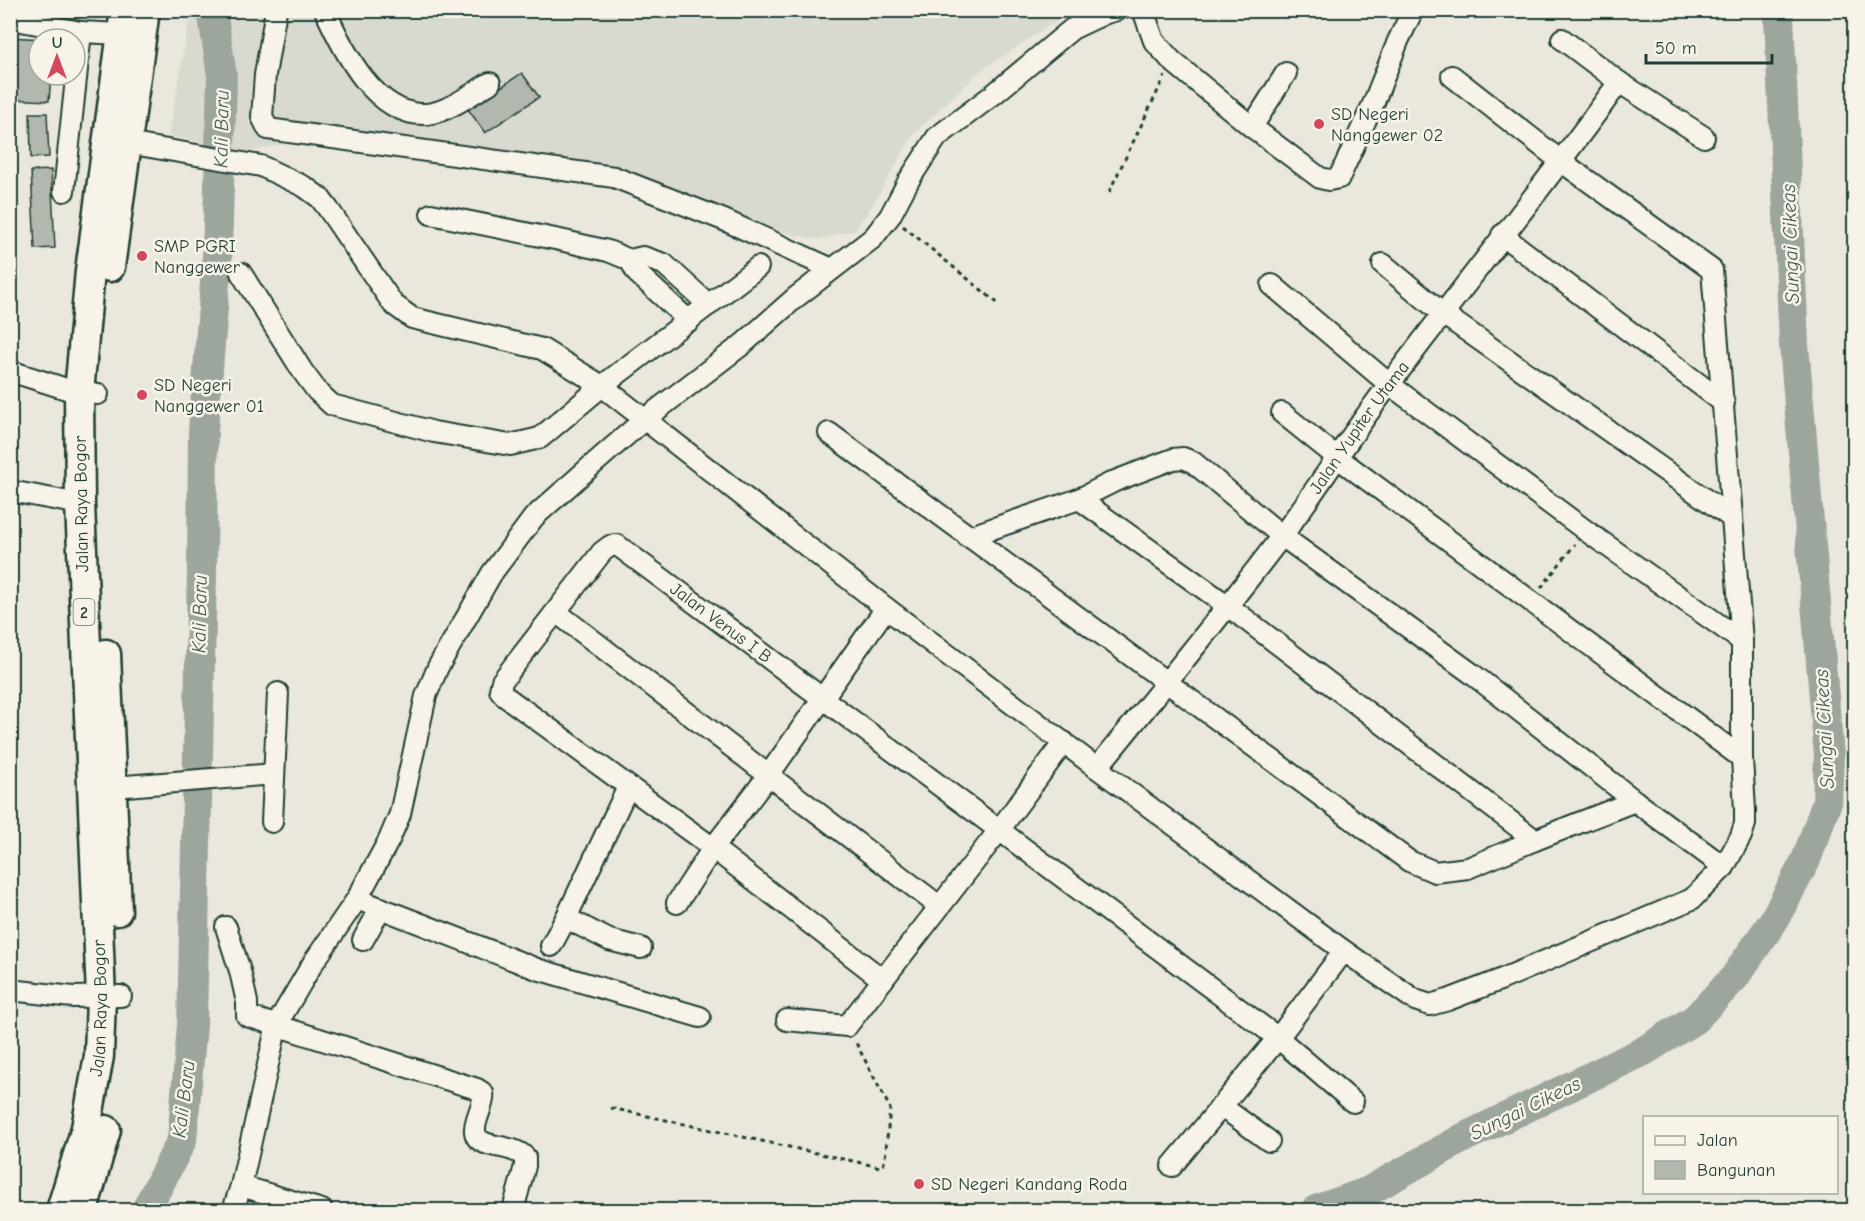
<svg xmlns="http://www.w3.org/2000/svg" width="1865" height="1221" font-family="'Comic Neue',sans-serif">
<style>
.built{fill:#d9dacf}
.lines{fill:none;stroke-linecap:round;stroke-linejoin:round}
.river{stroke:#9ca69c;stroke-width:30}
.building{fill:#b2b8ae;stroke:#1f3d34;stroke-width:1.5}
.minor-casing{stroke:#1f3d34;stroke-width:24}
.highway-casing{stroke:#1f3d34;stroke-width:33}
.path{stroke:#1f3d34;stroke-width:3;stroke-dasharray:4.5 4.5;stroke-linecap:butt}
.minor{stroke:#f7f3e8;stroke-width:20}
.highway{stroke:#f7f3e8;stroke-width:28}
.poi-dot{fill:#d1495b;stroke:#f7f3e8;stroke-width:2}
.labels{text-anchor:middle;stroke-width:5;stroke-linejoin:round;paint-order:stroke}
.shield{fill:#f7f3e8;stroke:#60746a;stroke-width:1.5}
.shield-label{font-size:16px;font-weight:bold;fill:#1f3d34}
.poi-label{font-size:18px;fill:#1f3d34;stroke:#f7f3e8;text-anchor:start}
.street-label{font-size:18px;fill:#1f3d34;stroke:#f7f3e8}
.water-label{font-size:20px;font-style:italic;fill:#445c53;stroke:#f7f3e8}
</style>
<rect width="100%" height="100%" fill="#eae8dd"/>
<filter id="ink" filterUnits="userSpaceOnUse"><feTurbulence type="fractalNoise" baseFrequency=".0167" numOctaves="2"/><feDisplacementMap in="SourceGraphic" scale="12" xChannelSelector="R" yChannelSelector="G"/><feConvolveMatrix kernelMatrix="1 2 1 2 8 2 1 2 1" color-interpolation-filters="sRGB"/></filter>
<g filter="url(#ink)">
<!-- built -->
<path class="built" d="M191,11H1073L980,71L913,135L874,203L855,230L818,240L771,229L624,169L363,134L304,139L250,152L168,136Z"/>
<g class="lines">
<!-- river -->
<g class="river">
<path d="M146,1210L182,1140L192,1025L202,573L203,431L217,258L222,76L212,10"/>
<path d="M1316,1210L1367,1192L1465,1137L1644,1051L1695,1019L1734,978L1774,920L1806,860L1827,802L1829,756L1794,345L1779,17L1780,10"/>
</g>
</g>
<!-- building -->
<g class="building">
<path d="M10,37L43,39H39V75H51L49,101L10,99Z"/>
<path d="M522,73L539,97L485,133L468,109Z"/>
<path d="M30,113H47L49,157L31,158Z"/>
<path d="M51,170L55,248L35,249L31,171Z"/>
</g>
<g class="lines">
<!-- minor casing -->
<g class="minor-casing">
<g id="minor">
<path d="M276,10L265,75L262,117L268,129L614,177L724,220L832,269"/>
<path d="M325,10C343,50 375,117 427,114C448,112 471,94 490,83"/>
<path d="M1143,10L1154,41L1172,61L1252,127L1320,178L1329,180L1339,178L1374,102L1398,41L1413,10"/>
<path d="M10,19L81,32L121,34"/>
<path d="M1562,39L1619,82L1704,137"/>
<path d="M1252,127L1286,73"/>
<path d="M115,141L261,166L305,187L320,198L329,210L393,304L412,318L542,349L602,386L886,608L1097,768L1344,951L1415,1000L1430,1005L1448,1000L1500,980L1692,899L1724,867L1741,836L1745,824V810L1742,758V641L1712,270L1562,162L1452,76"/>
<path d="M64,191L81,32"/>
<path d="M431,214L560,240L608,251L630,260L643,257L664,264L709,305"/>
<path d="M1502,235L1724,403"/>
<path d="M630,260L637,273L689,321"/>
<path d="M1383,264L1443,314L1732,518"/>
<path d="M241,273L303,372L317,391L332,405L434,432L510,445L540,438L602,386L758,267"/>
<path d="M1272,285L1389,384L1585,530L1742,641"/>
<path d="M10,371L79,393L98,394"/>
<path d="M1282,413L1338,458L1742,758"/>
<path d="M829,433L1409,861L1435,872L1468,868L1535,840"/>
<path d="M10,491L80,504"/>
<path d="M1079,499L1228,606L1535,840L1635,801"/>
<path d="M968,537L1079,499L1115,481L1173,459L1183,458L1193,462L1282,536L1471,673L1635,801L1724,867"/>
<path d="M556,612L939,906"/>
<path id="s1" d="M1097,768C1159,692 1221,616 1281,537C1319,487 1352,432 1391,382C1466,282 1546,184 1619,82"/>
<path d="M101,788L274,774"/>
<path d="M272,822L278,693"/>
<path d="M357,899L537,969L700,1017"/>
<path d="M677,903L713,848L768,776L886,608"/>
<path d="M566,918L609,940L641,948"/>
<path d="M226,927L240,971L247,1002V1016L477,1089L483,1093C486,1108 462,1134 485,1143C498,1148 515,1147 525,1157V1166L513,1210"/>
<path d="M363,940L381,908"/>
<path d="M551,946L566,918L628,787"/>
<path id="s2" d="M883,980L713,848L506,697L500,690L502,681L602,552L610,546L617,545L1278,1038L1353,1102"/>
<path d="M10,990L73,997L121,996"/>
<path d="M787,1020L847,1026L1000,829L1064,742"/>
<path d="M1221,1106L1269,1141"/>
<path d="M1172,1166L1278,1038L1344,951"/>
<path d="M241,1186L322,1210"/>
<path d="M233,1210L241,1186L277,1024L313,963L357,899L389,840L400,814L426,696L438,667L492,573L534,517L590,467L645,419L743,344L795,298L873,238L890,216L909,180L937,137L994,94L1072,29L1106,13L1117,10"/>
</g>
</g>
<!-- highway casing -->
<g class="highway-casing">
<g id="highway">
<path d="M110,267L145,10"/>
<path d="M106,654L117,911"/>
<path id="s3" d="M61,1210L86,1128L99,1056L101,997L80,504L79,393L90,271L125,10"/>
<path d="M83,1210L106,1130"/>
</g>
</g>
<!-- path -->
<g class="path">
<path d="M1109,192L1165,76"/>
<path d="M903,226L1000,305"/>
<path d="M1541,588L1575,544"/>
<path d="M611,1108L880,1167L883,1165L885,1159L890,1108L855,1041"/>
</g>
<!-- minor -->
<use href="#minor" class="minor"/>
<!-- highway -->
<use href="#highway" class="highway"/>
</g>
</g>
<!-- markers -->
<g class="poi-dot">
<circle cx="1319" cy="124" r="6"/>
<circle cx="142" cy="256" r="6"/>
<circle cx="142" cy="395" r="6"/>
<circle cx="919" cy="1184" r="6"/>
</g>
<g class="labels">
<!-- shield labels -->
<rect class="shield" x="73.5" y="599" width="21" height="26" rx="4.5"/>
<g class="shield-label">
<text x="84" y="618">2</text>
</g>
<!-- poi labels -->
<g class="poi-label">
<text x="1331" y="120">SD Negeri<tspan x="1331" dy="21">Nanggewer 02</tspan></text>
<text x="154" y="252">SMP PGRI<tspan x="154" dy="21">Nanggewer</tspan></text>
<text x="154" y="391">SD Negeri<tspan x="154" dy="21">Nanggewer 01</tspan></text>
<text x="931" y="1190">SD Negeri Kandang Roda</text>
</g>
<!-- street labels -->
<g class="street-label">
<text dy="6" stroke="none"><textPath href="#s1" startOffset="430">Jalan Yupiter Utama</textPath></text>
<text transform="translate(81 504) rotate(-91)" y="6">Jalan Raya Bogor</text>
<text dy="6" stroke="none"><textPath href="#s2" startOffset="800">Jalan Venus I B</textPath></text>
<text dy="6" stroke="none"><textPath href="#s3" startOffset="207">Jalan Raya Bogor</textPath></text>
</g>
<!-- water labels -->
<g class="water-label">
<text transform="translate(221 129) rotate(-89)" y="7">Kali Baru</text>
<text transform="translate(1790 244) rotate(-92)" y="7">Sungai Cikeas</text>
<text transform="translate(199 614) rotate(-89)" y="7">Kali Baru</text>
<text transform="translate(1824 729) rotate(-93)" y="7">Sungai Cikeas</text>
<text transform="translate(183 1099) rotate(-83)" y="7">Kali Baru</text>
<text transform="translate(1525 1108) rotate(-26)" y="7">Sungai Cikeas</text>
</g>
</g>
<!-- margin -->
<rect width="1865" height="1221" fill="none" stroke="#f7f3e8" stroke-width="36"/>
<rect x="18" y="18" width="1829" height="1185" fill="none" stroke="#1f3d34" stroke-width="2" filter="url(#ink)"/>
<!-- legend -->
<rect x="1643" y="1116" width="195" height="78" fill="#f7f3e8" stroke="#a1aaa0" stroke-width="1.5"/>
<rect x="1655" y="1136" width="30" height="9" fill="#f7f3e8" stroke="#a1aaa0" stroke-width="1.5"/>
<text x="1697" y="1146" font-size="18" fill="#1f3d34">Jalan</text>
<rect x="1655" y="1161" width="30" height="18" fill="#b2b8ae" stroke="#a1aaa0" stroke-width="1.5"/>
<text x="1697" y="1176" font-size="18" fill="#1f3d34">Bangunan</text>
<!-- north arrow -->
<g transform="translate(57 57)"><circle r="28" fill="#f7f3e8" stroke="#a1aaa0" stroke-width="1.5"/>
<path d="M0-4.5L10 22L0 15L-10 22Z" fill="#d1495b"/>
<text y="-9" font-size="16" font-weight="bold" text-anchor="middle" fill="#1f3d34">U</text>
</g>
<!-- scale -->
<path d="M1646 54v9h126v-9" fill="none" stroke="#1f3d34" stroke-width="3"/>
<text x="1655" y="54" font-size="18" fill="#1f3d34" stroke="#f7f3e8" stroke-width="4.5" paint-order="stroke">50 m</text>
</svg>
